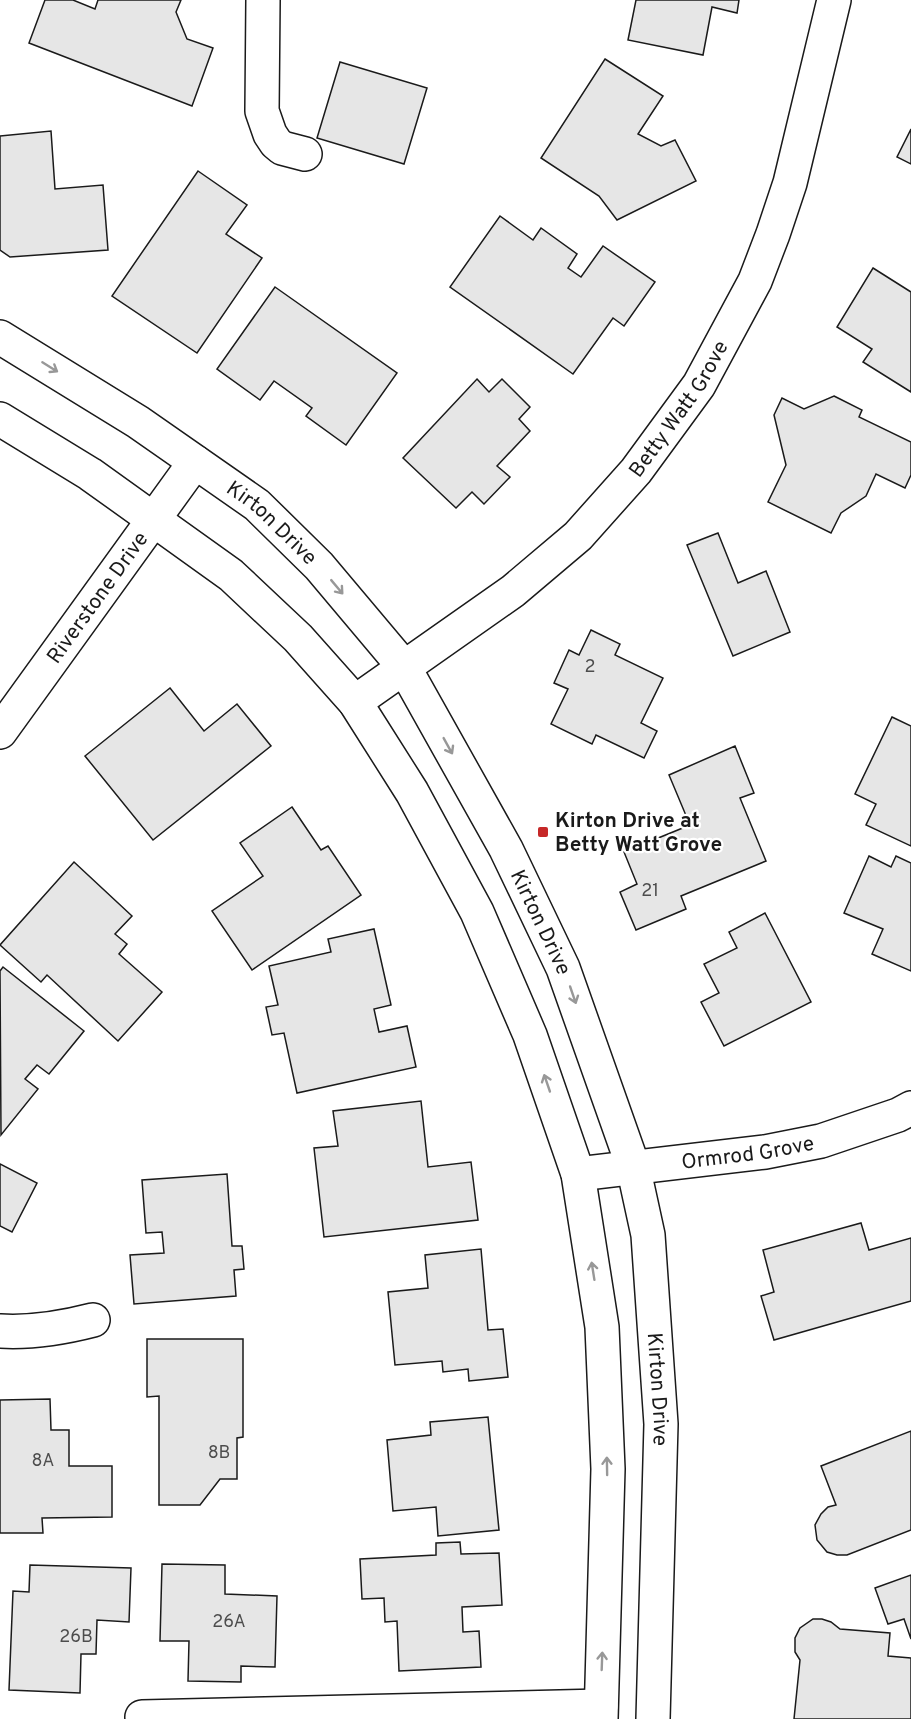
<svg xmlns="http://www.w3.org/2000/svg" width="911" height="1719" font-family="Overpass,sans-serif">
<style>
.building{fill:#e6e6e6;stroke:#1a1a1a;stroke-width:1.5}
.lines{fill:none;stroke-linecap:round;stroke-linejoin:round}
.street-casing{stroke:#1a1a1a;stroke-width:36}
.secondary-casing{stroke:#1a1a1a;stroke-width:36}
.street{stroke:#fff;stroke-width:33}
.secondary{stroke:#fff;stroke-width:33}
.oneway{stroke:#989898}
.poi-dot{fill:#c62828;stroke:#fff;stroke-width:2}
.labels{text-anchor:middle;stroke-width:4.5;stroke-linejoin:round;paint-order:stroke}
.number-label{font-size:18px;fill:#4d4d4d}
.street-label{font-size:21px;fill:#1a1a1a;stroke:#fff}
.poi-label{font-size:21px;font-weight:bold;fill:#1a1a1a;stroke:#fff;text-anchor:start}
</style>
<rect width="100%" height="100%" fill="#fff"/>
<!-- building -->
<g class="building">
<path d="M45,0H73L95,9L98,0H181L176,12L187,39L213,48L192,106L29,43Z"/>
<path d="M636,0H739L737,13L712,7L703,55L628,40Z"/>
<path d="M605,59L663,96L638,134L661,146L675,140L696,181L617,220L599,196L541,158Z"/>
<path d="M340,62L427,88L404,164L317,138Z"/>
<path d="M911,129V164L897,157Z"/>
<path d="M51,131L55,189L103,185L108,250L10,257L0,250V136Z"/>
<path d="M198,171L247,205L226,234L262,258L197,353L112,296Z"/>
<path d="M500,216L533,240L541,228L577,254L568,268L581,277L603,246L655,282L624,326L613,318L573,374L450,287Z"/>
<path d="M873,268L911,292V392L863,362L872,349L837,327Z"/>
<path d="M275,287L397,373L346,445L306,416L312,408L274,381L260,400L217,369Z"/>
<path d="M477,379L489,392L502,379L530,407L519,419L530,431L497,466L510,477L484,504L472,492L456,508L403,458Z"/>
<path d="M834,396L862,410L859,417L911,442V475L905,488L876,474L866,496L841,513L831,533L768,502L786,465L774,415L782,398L804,409Z"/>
<path d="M718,533L738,583L766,571L790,632L733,656L687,545Z"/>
<path d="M591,630L620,644L615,655L663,678L641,723L657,731L644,758L596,735L592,744L551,724L568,689L554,683L569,650L579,655Z"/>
<path d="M170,688L204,731L237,704L271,746L153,840L85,756Z"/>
<path d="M892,717L911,726V846L866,825L876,804L855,794Z"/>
<path d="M735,746L754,793L740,798L766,861L681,896L686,909L636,930L620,892L637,884L624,852L690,825L669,775Z"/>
<path d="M292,807L321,850L328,846L361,895L252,970L212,911L263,876L240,843Z"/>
<path d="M869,856L891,867L896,856L911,863V971L872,954L883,929L844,913Z"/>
<path d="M74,862L132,916L115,934L127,944L119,954L162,992L118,1041L47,975L41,982L0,945Z"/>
<path d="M765,913L811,1002L724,1046L701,1002L719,993L704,964L737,948L729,932Z"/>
<path d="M374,929L391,1005L374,1009L379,1032L407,1026L416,1067L297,1093L284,1033L272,1035L266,1007L278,1005L269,966L331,952L328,939Z"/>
<path d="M3,967L84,1031L49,1074L37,1065L25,1079L38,1089L1,1135L0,971Z"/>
<path d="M421,1101L428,1167L471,1162L478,1220L324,1237L314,1148L338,1146L333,1111Z"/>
<path d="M0,1164L37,1183L12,1232L0,1226Z"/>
<path d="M227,1174L232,1246H242L244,1269L234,1270L236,1296L134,1304L130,1255L164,1253L162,1232L146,1233L142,1180Z"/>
<path d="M861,1223L869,1250L911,1238V1301L774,1340L761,1296L774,1292L763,1250Z"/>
<path d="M481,1249L488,1330L503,1329L508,1377L469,1381L468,1369L443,1372L442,1361L395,1365L388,1292L428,1288L425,1255Z"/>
<path d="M147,1339H243V1437L237,1438V1479H220L200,1505H159V1396L147,1397Z"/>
<path d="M50,1399L51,1430H69V1466H112V1517L42,1518L43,1533H0V1400Z"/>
<path d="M488,1417L499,1530L438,1536L436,1507L393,1511L387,1440L431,1435L430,1422Z"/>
<path d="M911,1431V1530L847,1555H837L827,1552L817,1540L815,1525L821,1514L828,1507L836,1505L821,1466Z"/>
<path d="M460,1542L461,1554L499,1553L502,1605L462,1607L463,1632L479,1631L481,1667L399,1671L397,1621L385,1622L384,1598L362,1599L360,1559L436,1555V1543Z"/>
<path d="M162,1564L225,1565V1594L277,1596L275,1667L241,1666V1682L188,1681L189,1641H160Z"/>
<path d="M30,1565L131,1568L129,1622L97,1620L96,1654H81L80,1693L9,1690L13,1591L29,1592Z"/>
<path d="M911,1575V1639L904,1619L888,1624L875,1588Z"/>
<path d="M813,1619H822L831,1622L840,1629L890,1633L888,1656L911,1658V1719H794L800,1660L795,1652V1638L800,1628Z"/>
</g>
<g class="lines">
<!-- street casing -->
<g class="street-casing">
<g id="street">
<path d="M263,0L262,111L270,134L276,143L282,148L305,154"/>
<path id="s1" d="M355,702L513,591L578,536L636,471L699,385L755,281L773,234L790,183L834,0"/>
<path id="s2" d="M0,732L195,462"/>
<path id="s3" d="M578,1174L765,1152L821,1141L898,1115L911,1108"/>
<path d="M0,1331C33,1333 62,1328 93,1320"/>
<path d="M142,1717L601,1706"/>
</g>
</g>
<!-- secondary casing -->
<g class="secondary-casing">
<g id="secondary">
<path id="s4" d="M0,337L138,422L257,505L319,566L404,667L506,849L563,968L633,1166L648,1235L661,1424L653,1719"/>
<path d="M0,419L90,474L231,575L298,638L355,702L412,792L477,912L530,1035L578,1174L602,1327L608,1469L601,1719"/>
</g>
</g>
<!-- street -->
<use href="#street" class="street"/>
<!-- secondary -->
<use href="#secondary" class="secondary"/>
</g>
<!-- one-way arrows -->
<defs><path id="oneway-shaft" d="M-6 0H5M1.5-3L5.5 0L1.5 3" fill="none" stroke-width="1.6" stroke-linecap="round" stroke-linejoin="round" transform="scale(1.5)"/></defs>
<g class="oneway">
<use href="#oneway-shaft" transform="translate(50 367) rotate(32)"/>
<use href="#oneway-shaft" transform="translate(337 587) rotate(50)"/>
<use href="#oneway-shaft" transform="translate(448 746) rotate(61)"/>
<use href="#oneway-shaft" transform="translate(573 995) rotate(71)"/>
<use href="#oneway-shaft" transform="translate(547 1083) rotate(-109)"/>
<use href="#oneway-shaft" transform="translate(593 1271) rotate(-99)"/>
<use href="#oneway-shaft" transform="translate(607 1466) rotate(-91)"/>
<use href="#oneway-shaft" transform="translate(602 1661) rotate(-88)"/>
</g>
<!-- markers -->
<rect class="poi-dot" x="537" y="826" width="12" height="12" rx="3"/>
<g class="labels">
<!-- number labels -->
<g class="number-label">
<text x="590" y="672">2</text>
<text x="650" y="896">21</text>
<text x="219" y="1458">8B</text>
<text x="43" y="1466">8A</text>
<text x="229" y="1627">26A</text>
<text x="76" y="1642">26B</text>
</g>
<!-- street labels -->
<g class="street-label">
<text dy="7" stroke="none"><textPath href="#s1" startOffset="441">Betty Watt Grove</textPath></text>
<text dy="7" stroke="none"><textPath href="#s4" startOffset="330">Kirton Drive</textPath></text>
<text dy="7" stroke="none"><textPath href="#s2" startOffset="166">Riverstone Drive</textPath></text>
<text dy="7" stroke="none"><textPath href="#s4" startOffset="816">Kirton Drive</textPath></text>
<text dy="7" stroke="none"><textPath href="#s3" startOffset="171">Ormrod Grove</textPath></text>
<text dy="7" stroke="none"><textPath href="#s4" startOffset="1302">Kirton Drive</textPath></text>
</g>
<!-- poi labels -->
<g class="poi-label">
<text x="555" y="827">Kirton Drive at<tspan x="555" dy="24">Betty Watt Grove</tspan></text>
</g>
</g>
</svg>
